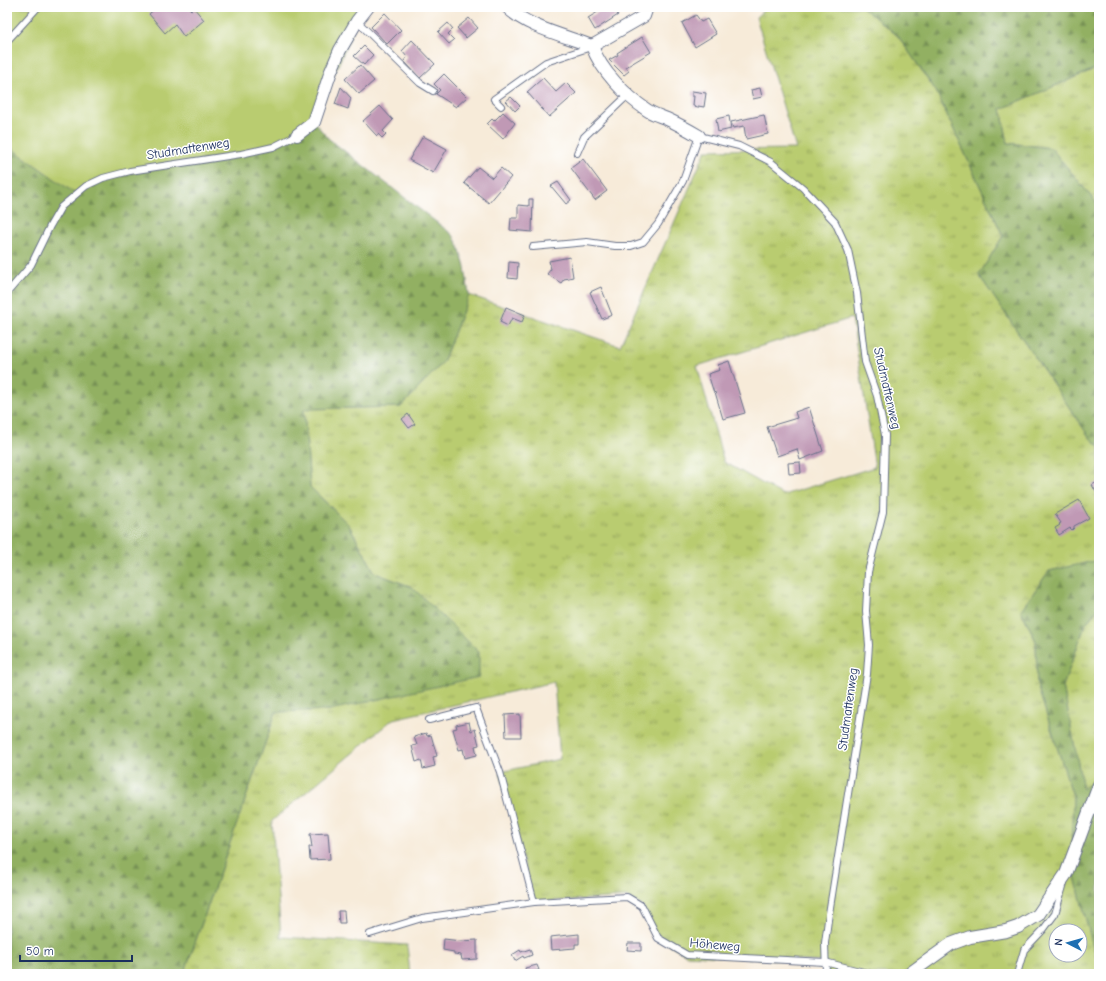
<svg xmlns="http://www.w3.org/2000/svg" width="1106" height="981" font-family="'Comic Neue',sans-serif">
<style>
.grass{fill:url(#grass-tufts);stroke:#6a7e67;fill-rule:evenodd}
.forest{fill:url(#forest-firs);stroke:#567060}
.park{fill:#b9cc70;stroke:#6a7e67}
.building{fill:#c099b5}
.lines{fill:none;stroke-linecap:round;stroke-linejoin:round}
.lane-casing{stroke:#687189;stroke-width:8}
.street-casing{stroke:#687189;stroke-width:14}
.lane{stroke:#fff;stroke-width:6}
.street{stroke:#fff;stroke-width:12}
.labels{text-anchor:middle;stroke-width:3;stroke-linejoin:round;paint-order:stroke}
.street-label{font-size:13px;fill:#1b2f5e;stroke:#fff}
</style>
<defs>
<pattern id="grass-tufts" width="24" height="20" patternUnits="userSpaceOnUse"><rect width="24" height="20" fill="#b9cc70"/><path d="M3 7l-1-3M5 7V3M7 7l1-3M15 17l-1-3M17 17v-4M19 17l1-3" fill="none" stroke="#96a65f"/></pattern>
<pattern id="forest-firs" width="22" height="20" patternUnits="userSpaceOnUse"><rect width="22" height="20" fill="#92b062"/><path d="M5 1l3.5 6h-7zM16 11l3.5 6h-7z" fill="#769054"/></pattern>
</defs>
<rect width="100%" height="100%" fill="#fff"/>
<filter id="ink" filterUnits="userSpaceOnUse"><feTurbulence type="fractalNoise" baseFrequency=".025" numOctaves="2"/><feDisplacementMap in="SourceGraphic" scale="8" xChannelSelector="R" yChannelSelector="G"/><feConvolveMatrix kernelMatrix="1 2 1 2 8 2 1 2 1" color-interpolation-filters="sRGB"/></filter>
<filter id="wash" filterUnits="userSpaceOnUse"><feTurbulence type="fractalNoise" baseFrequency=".012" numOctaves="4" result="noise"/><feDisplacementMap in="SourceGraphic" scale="16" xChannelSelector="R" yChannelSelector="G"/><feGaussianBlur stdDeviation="0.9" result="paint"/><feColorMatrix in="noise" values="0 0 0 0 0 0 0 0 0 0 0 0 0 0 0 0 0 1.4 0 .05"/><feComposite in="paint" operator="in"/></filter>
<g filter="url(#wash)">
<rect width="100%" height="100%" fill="#f7ebd9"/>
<!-- grass -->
<g class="grass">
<path d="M767,7H862L898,36L936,91L1003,236L979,275L1090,438L1099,446V560L1049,571L1021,610L1036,641L1037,685L1073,796L1071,861L1093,947L1099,962V974H826L825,962L687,955L658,938L642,906L627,897L534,902L500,772L560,759L554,682L393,719L272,821L281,937L407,945L410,974H184L276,712L330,710L412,587L375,573L349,525L310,487L304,409L401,407L443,362L469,295L620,346L706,150L796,149L756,17ZM852,318L875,467L783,495L724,462L697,366ZM1056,931H1080V955H1056Z"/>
<path d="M1099,67V206L1051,148L1008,143L1001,109Z"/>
<path d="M1099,608V777L1083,790L1063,686L1086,623Z"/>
</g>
<!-- forest -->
<g class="forest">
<path d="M862,7H1099V67L1001,109L1008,143L1051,148L1099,206V446L1090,438L979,275L1003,236L936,91L898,36Z"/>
<path d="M314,122L329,139L453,235L459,247L465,267L469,295L443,362L401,407L304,409L310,487L349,525L375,573L412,587L479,652V677L330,710L276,712L184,974H7V286L9,282L7,279V145L76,194L86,186Z"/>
<path d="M1099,560V608L1086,623L1063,686L1083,789L1099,777V962L1093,947L1071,861L1073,796L1037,685L1036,641L1021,610L1049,571Z"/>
</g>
<!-- park -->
<path class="park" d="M7,7H368L357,21L314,122L273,147L103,178L76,194L7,145Z"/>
<g id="blocks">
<!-- building -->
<g class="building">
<path d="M157,7H188L191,10L194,8L204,20L184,37L175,24L165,33L149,14Z"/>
<path d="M606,7H613L618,15L595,30L588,18Z"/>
<path d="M385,13L401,30L387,44L371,27Z"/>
<path d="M696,15L701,22L707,19L716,34L695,47L682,23Z"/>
<path d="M469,18L478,28L466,38L457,28Z"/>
<path d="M448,23L453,29L448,34L454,40L449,44L438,32Z"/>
<path d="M642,37L651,52L626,67L629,71L624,75L609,60L618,55L617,53Z"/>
<path d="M412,40L435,64L420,78L404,61L407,57L402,51Z"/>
<path d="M364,46L373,55L364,65L354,56Z"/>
<path d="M360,65L374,81L359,94L345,79Z"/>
<path d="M444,74L467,97L456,107L436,94L440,90L434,84Z"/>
<path d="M543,78L556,92L566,83L576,93L549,117L527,92Z"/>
<path d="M341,87L351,98L348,109L335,104Z"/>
<path d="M760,88L762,97L753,99L751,90Z"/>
<path d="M692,91L706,93L704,107L698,106V108L694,107V105H693L694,96H692Z"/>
<path d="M511,97L520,106L515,111L506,101Z"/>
<path d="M380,106L393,120L383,131L386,134L382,138L378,134L377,136L363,121Z"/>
<path d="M503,112L515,123L503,139L487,124L492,119L494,121Z"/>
<path d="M764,115L768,134L746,139L744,126L733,128L731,122Z"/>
<path d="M729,116L731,129L718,132L716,119Z"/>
<path d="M423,136L447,149L433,173L409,160Z"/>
<path d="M583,159L607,191L595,200L571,168Z"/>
<path d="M478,167L492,178L501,168L511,177L489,203L464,183Z"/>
<path d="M558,182L571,200L566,204L551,186Z"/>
<path d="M529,199H533L532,232L510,230L511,218H518V205L529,206Z"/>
<path d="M570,257L573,277L564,279L561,283L547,274L551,269L549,261Z"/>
<path d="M509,262L518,263L517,279L508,278Z"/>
<path d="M601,287L612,315L602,319L590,292Z"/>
<path d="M506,307L525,315L522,322L512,318L508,326L500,322Z"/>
<path d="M729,361L745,413L723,419L715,392L714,393L708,374L720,370L718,365Z"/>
<path d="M809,407L823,451L800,460L797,449L777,456L767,427L797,418L795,412Z"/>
<path d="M408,414L415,424L409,428L402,419Z"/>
<path d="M800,462L801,473L789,474L788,463Z"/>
<path d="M1099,481V491L1096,492L1092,485Z"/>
<path d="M1079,500L1089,518L1074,526V528L1072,530L1070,528L1059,535L1055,528L1060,525L1059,524L1061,523L1055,514Z"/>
<path d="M520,714L521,737H506L505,715Z"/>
<path d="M469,722L471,731L475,729L479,745L475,746L477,755L465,758L463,749L459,750L453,729L457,728L456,725Z"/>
<path d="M426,733L427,736L431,735L437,756L433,757L435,766L423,769L421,760L416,762L412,746L417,745L414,737Z"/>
<path d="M328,833L330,859L310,860L309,847H312L310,834Z"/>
<path d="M338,911H344L345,923H339Z"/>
<path d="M579,934V944H575V948L551,950L550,937Z"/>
<path d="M444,939L461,941L477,940V959L462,960L461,955L454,954V952L443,950Z"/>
<path d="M628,943H641V951L627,950Z"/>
<path d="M530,949L532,955L524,958L523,956L515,961L512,955L520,950L521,952Z"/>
<path d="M537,965L539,970L527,974L525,968Z"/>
</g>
</g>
</g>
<g filter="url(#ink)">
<use href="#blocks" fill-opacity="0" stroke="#687189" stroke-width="1"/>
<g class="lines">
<!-- lane casing -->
<g class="lane-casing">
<g id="lane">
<path d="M357,21L420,83L433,91"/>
<path d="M7,41L38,7"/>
<path d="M501,106L494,99L546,62L591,47"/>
<path d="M577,153L584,137L628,95"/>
<path d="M533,247L587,242L615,246H631L643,242L658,224L683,181L699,136L739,146L771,162L803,188L835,222L848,250L857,293L865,362L877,396L885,435L883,512L868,572L866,611L869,645L867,674L828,920L825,943L826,974"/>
<path d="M7,293L31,265L50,226L61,207L86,186L103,178L130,171L241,154L273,147L297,135"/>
<path d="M429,720L476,708L500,772L534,902"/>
<path d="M370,934L422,918L534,902L627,897L642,906L658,938L687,955L825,962L871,974"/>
<path d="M1017,974L1024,950L1043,930L1055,914L1064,883"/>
</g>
</g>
<!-- street casing -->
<g class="street-casing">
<g id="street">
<path d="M507,7C526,27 566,36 592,46C601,71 626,96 647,110C653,114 660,116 667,119C678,124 689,130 699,136"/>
<path d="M592,46L644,16L647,7"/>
<path d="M297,135L314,122L331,71L340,50L357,21L368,7"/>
<path d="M909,974L951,944L970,937L1006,931L1018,927L1038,915L1066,874L1099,785"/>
</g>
</g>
<!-- lane -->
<use href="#lane" class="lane"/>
<!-- street -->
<use href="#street" class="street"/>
</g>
</g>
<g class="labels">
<!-- street labels -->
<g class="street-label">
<text transform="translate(188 148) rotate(-9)" y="5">Studmattenweg</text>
<text transform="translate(888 388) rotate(77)" y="5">Studmattenweg</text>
<text transform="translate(847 709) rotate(-82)" y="5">Studmattenweg</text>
<text transform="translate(715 944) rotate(5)" y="5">Höheweg</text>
</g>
</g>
<!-- margin -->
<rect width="1106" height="981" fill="none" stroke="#fff" stroke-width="24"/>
<!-- north arrow -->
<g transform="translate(1068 943) rotate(276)"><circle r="19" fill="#ffffff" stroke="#a4acbf"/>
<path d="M0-3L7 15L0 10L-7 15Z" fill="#1f6fb2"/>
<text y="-6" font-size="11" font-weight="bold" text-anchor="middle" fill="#1b2f5e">N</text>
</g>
<!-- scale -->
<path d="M20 955v6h112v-6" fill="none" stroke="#1b2f5e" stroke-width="2"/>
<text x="26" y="955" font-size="12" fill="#1b2f5e" stroke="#ffffff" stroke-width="3" paint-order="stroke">50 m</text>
</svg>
